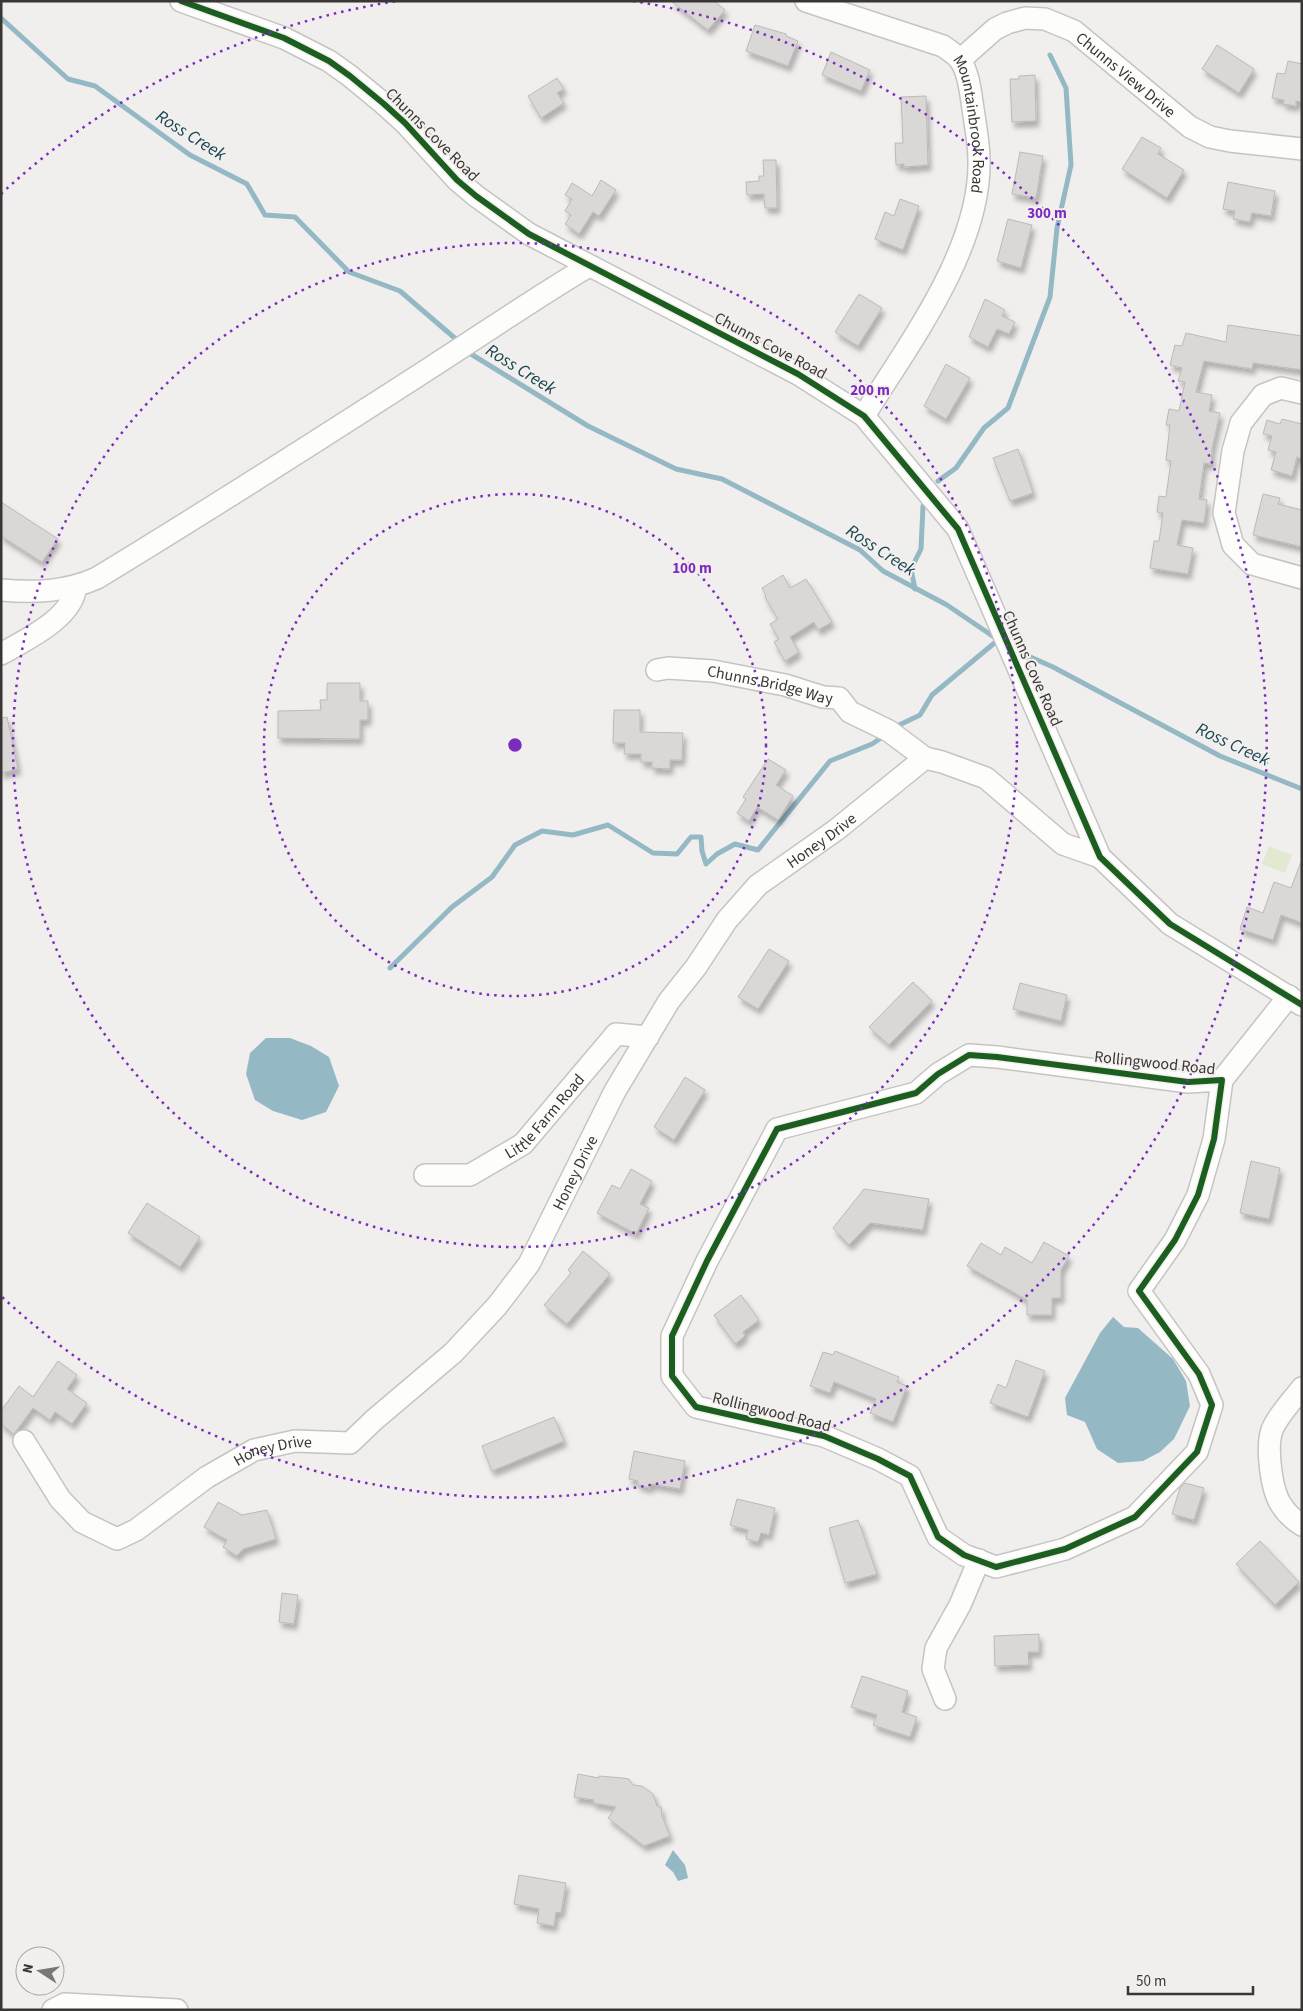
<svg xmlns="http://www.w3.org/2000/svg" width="1303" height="2011" font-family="'Source Sans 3',sans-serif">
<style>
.green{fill:#e1e9d0}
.water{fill:#95b8c5}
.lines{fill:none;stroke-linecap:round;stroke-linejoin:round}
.stream{stroke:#95b8c5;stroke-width:5}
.building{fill:#d9d8d6;stroke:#bbbab8;filter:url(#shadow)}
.minor-casing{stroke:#c6c4c3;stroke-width:24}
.minor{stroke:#fdfdfc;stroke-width:21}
.cycleway-casing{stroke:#f2efec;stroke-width:9}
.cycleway{stroke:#1b5e20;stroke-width:6}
.ring{fill:none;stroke:#7b2cbf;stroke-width:2.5;stroke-dasharray:2.5 5}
.labels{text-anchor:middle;stroke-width:4;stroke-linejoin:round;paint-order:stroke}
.street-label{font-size:16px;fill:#393736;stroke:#f2efec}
.water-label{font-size:18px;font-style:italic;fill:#174554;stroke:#f2efec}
.centre{fill:#7b2cbf;stroke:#f2efec;stroke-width:2.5}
.ring-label{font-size:15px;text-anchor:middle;font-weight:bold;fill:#7b2cbf;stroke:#f2efec;stroke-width:4;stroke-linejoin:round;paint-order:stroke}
</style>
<defs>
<filter id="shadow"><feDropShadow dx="3" dy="5.5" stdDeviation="2.5" flood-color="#0004"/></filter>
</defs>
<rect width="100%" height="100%" fill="#f1efed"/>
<!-- green -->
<path class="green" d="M1269,846L1292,855L1285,873L1262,864Z"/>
<!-- water -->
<g class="water">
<path d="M266,1038H290L311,1046L329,1057L339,1086L326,1112L302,1120L273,1111L255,1100L246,1074L250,1053Z"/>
<path d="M1113,1317L1124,1327L1138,1328L1173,1359L1186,1381L1190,1406L1174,1439L1160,1452L1143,1461L1118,1463L1097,1449L1085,1422L1067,1415L1065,1398L1100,1333Z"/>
<path d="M673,1850L685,1865L688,1878L678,1881L673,1872L665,1865Z"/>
</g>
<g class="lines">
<!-- stream -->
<g class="stream">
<path d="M1,18L68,79L95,86L190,155L247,184L265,215L295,217L349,272L400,291L457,340"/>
<path d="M471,354L588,426L676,469L722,479L860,550L883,571L947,605L997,639"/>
<path d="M938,481L956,468L984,428L1008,408L1050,297L1057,228L1071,165L1066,88L1050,55"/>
<path d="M915,589L911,569L921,549L923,506"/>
<path d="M1019,652L1053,667L1220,756L1302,789"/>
<path d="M895,727L920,715L932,695L998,640"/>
<path d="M390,968L452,907L492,877L515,845L542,831L573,835L608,825L653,853L677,854L691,837H701L702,851L706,864L717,854L735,844L758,850L830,761L872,744L884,736"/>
</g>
</g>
<!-- building -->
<g class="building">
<path d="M671,1H714L725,10L708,30Z"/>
<path d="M755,25L786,34V36L798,41L788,66L746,51Z"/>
<path d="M1217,45L1254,69L1239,93L1202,69Z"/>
<path d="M831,52L870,70L861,91L822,75Z"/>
<path d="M1288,61L1302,64V102L1296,101V106L1283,104L1284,100L1272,98L1277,73L1285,74Z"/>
<path d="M1035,75L1036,121L1012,122L1010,79H1019V76Z"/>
<path d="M557,78L564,89L557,93L564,103L541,118L528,96Z"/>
<path d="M926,96L928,165L904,167V164L896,165L895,143H903L901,97Z"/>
<path d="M1142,137L1161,148L1158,154L1184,170L1167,198L1122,169Z"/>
<path d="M1020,152L1043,156L1036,198L1012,194Z"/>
<path d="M763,160H776L777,208H765L764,194L747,195L746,182L759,181V176H764Z"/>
<path d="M601,180L616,190L599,216L593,212L579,234L565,224L571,215L565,211L572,199L565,195L572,183L592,196Z"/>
<path d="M1228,182L1275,191L1271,216L1252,213L1250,222L1233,219L1235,211L1223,209Z"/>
<path d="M900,199L919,206L903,250L875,239L885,212L894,216Z"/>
<path d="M1008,219L1032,225L1021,268L997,261Z"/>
<path d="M859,294L882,308L858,346L835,332Z"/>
<path d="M985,299L1005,310L1002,316L1015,322L1009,334L997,329L988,347L969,337Z"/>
<path d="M1228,325L1302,336V370L1253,363L1252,369L1204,361L1196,392L1212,395L1209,411L1220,413L1212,449L1211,464L1204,463L1199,499L1207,500L1204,523L1182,520L1177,545L1193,548L1188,574L1150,568L1154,541H1159L1163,513L1157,512L1159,496L1166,497L1171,461L1166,460L1170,425H1166L1169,409L1179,411L1185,382L1178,381L1182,368L1170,365L1175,345L1182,346L1186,333L1226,342Z"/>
<path d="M946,364L970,378L946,419L924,406Z"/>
<path d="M1282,419L1302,424V459L1297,457L1292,476L1271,470L1276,452L1268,450L1272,436L1263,434L1267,420L1280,424Z"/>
<path d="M1018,449L1033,493L1010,501L993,458Z"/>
<path d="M1263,494L1280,498L1278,504L1302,510V547L1253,535Z"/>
<path d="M1,502L58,539L42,562L1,536Z"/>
<path d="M783,575L790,588L806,579L832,622L818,630L814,622L790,637L799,652L785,661L774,642L779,639L770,624L778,619L765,597L766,596L762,588Z"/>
<path d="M327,683H360V701H368V720H360V739L278,738V711L321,710L320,700H327Z"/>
<path d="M614,710H640V732L683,733L682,760H670V769L652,768V762H641V754H624L625,743H613Z"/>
<path d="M7,717L18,769L1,773V718Z"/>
<path d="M768,759L786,770L776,785L793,796L778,820L757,807L749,821L737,813L746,799L743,797Z"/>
<path d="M1301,862L1302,923L1281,915L1273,940L1240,929L1247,907L1263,913L1274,882L1291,888Z"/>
<path d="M769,949L789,961L758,1009L738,997Z"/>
<path d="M913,982L932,1001L889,1045L869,1027Z"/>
<path d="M1020,983L1067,995L1061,1021L1013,1009Z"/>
<path d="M685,1077L705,1090L674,1140L654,1127Z"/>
<path d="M1251,1161L1280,1168L1269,1219L1240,1213Z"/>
<path d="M631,1169L652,1181L640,1204L649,1208L636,1234L597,1213L612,1185L620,1189Z"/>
<path d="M864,1189L929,1199L923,1230L870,1223L849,1245L833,1228Z"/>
<path d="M147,1203L200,1237L180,1267L128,1233Z"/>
<path d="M1044,1242L1069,1256L1061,1270V1298H1052V1315H1027V1300L967,1266L981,1243L1001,1255L1005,1247L1032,1263Z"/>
<path d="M583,1251L610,1274L567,1324L544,1305L571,1273L568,1270Z"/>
<path d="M741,1295L759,1320L743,1332L745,1336L735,1344L714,1315Z"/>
<path d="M835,1351L899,1377L897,1382L907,1386L893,1422L870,1413L876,1399L834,1382L830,1393L810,1386L823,1352L833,1355Z"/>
<path d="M1016,1360L1045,1371L1028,1417L990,1403L998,1384L1006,1388Z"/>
<path d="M58,1361L77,1375L67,1389L87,1403L72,1424L55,1412L50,1420L33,1408L14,1434L1,1424V1411L19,1386L33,1397Z"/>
<path d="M554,1417L564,1441L492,1471L482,1446Z"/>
<path d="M634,1451L685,1461L680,1489L651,1484L650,1488L638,1485V1481L629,1479Z"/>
<path d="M1185,1483L1204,1488L1194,1520L1172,1514L1180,1488Z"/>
<path d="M737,1499L775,1508L769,1535L761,1533L758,1542L746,1539L748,1530L730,1525Z"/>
<path d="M218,1502L242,1515L267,1510L276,1539L243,1549L237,1556L223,1547L227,1540L204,1527Z"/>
<path d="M858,1520L877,1574L845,1583L829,1528Z"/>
<path d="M1260,1541L1299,1582L1275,1605L1236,1564Z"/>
<path d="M282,1593L298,1595L294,1624L279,1622Z"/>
<path d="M1039,1634V1652H1028L1029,1665L995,1666L994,1636Z"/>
<path d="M862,1676L908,1691L902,1712L917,1717L910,1737L873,1725L877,1715L851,1707Z"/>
<path d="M578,1774L599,1778V1776L623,1778L629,1779L633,1785L642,1786L653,1794L657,1806L661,1807L662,1816L670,1836L644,1846L608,1818L616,1807L593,1803L594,1800L574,1797Z"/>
<path d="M519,1875L566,1883L561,1913L556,1912L554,1926L537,1923L539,1909L514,1904Z"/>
</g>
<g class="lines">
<!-- minor casing -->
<g class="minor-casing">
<g id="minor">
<path d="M181,1L284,38L329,61L350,76L384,104L405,123L457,180L476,196L529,234L798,374L864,416L958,529L1100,857L1170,924L1302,1005"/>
<path id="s1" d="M806,1L943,46C948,50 957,55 960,60C970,74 971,99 974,115C976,130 979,145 979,160C981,249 909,343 864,416"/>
<path id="s2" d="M960,60L995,29L1007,23L1025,18L1045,19L1074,31L1190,127L1210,137L1230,141L1302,149"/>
<path d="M1302,393L1281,388L1263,395L1241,423L1233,451L1224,513L1233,545L1252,564L1302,578"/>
<path d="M1,590C34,593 66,592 97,578C209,510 320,439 430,368C483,334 535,298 589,266"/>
<path d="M1,654C27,639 73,618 76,586"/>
<path id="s3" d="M657,670L668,668L713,671L785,685L823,697L839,698L850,712L889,731L925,758"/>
<path d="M969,1055L997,1057L1188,1082L1222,1080L1214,1139L1198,1195L1175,1240L1139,1291L1199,1374L1212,1405L1197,1452L1135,1517L1065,1549L996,1567L964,1555L938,1537L910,1476L878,1459L824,1436L696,1407L672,1376V1336L707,1261L777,1129L916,1093L938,1074Z"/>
<path d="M1222,1080L1289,996"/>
<path id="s4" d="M425,1175H470L523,1144L616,1034L648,1037"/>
<path d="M1302,1388C1292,1401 1278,1415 1272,1430C1266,1447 1271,1491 1282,1506C1287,1514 1294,1520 1302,1525"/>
<path id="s5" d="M24,1441L60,1499L82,1522L117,1539L136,1530L207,1477L254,1450L295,1441L350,1443L374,1420L453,1353L497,1306L529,1264L615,1091L669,1001L696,967L727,920L758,885L836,830L925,758L942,762L986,778L1063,844L1100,857"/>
<path d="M945,1699L933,1669L936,1648L960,1605L979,1560"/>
<path d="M53,2010L65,2004L177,2010"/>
</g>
</g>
<!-- minor -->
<use href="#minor" class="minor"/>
<!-- cycleway casing -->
<g class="cycleway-casing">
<g id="cycleway">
<path d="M181,1L284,38L329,61L350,76L384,104L405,123L457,180L476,196L529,234L798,374L864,416L958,529L1100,857L1170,924L1302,1005"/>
<path d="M969,1055L997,1057L1188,1082L1222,1080L1214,1139L1198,1195L1175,1240L1139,1291L1199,1374L1212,1405L1197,1452L1135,1517L1065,1549L996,1567L964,1555L938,1537L910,1476L878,1459L824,1436L696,1407L672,1376V1336L707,1261L777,1129L916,1093L938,1074Z"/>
</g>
</g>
<!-- cycleway -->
<use href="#cycleway" class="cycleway"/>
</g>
<!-- distance rings -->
<g class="ring">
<circle cx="515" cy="745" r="251"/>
<circle cx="515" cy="745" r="502"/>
<path d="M1 194A753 753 0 0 1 397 1M633 1A753 753 0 1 1 1 1296"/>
</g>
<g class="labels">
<!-- street labels -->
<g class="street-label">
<text dy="6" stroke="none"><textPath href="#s2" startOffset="198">Chunns View Drive</textPath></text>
<text dy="6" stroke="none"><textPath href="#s1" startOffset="232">Mountainbrook Road</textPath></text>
<text transform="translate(433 134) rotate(45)" y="6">Chunns Cove Road</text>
<text transform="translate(771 345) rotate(28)" y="6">Chunns Cove Road</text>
<text transform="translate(1033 668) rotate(66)" y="6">Chunns Cove Road</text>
<text dy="6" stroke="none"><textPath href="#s3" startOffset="115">Chunns Bridge Way</textPath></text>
<text dy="6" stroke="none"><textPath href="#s5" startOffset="1176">Honey Drive</textPath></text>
<text transform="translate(1155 1062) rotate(6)" y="6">Rollingwood Road</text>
<text dy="6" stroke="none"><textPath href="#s4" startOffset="141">Little Farm Road</textPath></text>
<text dy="6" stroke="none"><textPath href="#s5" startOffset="756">Honey Drive</textPath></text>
<text transform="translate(772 1411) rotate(14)" y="6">Rollingwood Road</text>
<text dy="6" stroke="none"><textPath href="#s5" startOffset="321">Honey Drive</textPath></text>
</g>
<!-- water labels -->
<g class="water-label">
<text transform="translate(191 135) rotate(32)" y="6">Ross Creek</text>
<text transform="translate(521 369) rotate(32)" y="6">Ross Creek</text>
<text transform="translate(881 550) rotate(33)" y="6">Ross Creek</text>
<text transform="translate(1233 744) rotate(25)" y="6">Ross Creek</text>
</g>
</g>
<circle cx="515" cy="745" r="8" class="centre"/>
<g class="ring-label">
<text x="1047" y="218">300 m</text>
<text x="870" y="395">200 m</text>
<text x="692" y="573">100 m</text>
</g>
<!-- border -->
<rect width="1303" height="2011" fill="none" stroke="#393736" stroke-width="5"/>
<!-- north arrow -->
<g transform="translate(40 1971) rotate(282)"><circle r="24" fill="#f2efec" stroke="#a8a5a3"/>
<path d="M0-4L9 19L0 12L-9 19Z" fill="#797776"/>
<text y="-8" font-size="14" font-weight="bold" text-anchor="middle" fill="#393736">N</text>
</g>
<!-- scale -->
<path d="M1128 1986v8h125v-8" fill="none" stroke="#393736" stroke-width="2.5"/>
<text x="1136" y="1986" font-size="15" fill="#393736" stroke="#f2efec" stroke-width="4" paint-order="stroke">50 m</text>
</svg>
